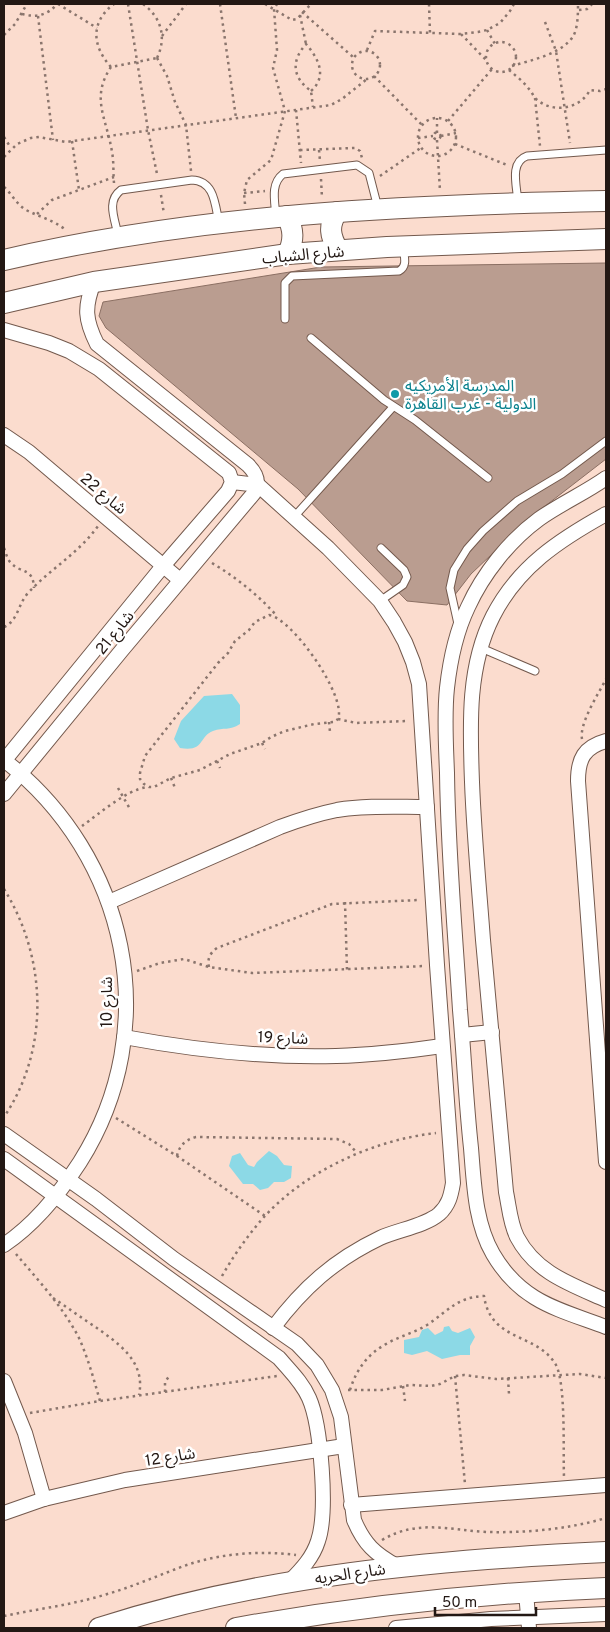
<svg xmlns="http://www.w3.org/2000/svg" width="610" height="1632" font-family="Overpass,'Noto Sans Arabic',sans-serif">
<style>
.water{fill:#8cd9e6}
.building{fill:#ba9d90;stroke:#8b6f63}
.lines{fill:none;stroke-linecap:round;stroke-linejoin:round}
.lane-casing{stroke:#73594d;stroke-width:9}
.street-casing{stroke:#73594d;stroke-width:16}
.secondary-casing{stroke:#73594d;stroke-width:22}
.path{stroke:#8a756d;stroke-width:2.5;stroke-dasharray:2.5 4;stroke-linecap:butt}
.lane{stroke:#fff;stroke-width:7}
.street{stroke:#fff;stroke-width:14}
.secondary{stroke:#fff;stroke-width:20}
.culture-dot{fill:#0f9aa8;stroke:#fff;stroke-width:2}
.labels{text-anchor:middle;stroke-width:5;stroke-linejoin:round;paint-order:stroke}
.street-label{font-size:16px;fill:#231814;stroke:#fff}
.culture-label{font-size:16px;fill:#0d838f;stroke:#fff;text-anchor:start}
</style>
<rect width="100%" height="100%" fill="#fbdcce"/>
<!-- water -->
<g class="water">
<path d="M232,694L240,705V724C229,731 224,727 213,731C198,737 205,752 180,748L174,739L181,721L204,696Z"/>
<path d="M269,1151L277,1156L284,1165L292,1166L291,1178L284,1182H274L268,1188L260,1190L253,1184H243L229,1166L232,1156L240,1153L248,1165L254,1167L257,1162Z"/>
<path d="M449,1326L452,1331L458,1333L470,1328L475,1337L470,1346V1355H460L442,1359L427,1351L412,1355L404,1353V1340L419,1337L422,1330L428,1328L435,1335L443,1331L444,1327Z"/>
</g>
<!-- building -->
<path class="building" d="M606,263V459L531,517L471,574L447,605L407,601L298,489L106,328L99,316L103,302L321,267Z"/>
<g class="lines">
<!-- lane casing -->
<g class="lane-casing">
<g id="lane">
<path d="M518,202C517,187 509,162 527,156L606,150"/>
<path d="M276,217C275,202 270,184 283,174L357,165L369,173L378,208"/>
<path d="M118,235C115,219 106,201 121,190L192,180C215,181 215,205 219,223"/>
<path d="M285,319V283L292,276L399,271C408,266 404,256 403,247"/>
<path d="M311,338L384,400L415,420L488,478"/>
<path d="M294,517L393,407"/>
<path d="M380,601L403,585L407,577L404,570L381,548"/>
<path d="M458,624L450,588L454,570L467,549L483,531L517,501L562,474L606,441"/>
<path d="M481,648L535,671"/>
</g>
</g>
<!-- street casing -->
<g class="street-casing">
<g id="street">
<path d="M4,330L49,343L69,351L99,369L229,473L232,482L228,491L163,566L4,761"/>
<path d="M4,435L29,452L180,580"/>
<path d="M606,478C585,493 560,504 539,519C509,541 483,574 468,607C456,632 450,661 447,688C444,716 446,745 447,773C448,852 455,931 460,1010C464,1056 466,1102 471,1148C474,1184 475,1223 493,1254C521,1302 558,1309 606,1327"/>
<path d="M232,482L258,485L328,548L380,601L394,622L405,642L413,662L419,684L437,965L453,1183C451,1195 449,1205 439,1214C425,1226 397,1230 380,1238C334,1260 303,1288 273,1328"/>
<path d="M606,514C559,540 518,567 493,616C467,667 470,726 472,782C474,835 479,887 483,940C491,1024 499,1108 506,1192C509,1206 510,1223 517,1237C536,1273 570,1284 606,1300"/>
<path d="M606,741C584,747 578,759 578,781L606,1162"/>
<path d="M4,760C128,856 165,1027 80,1162C60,1193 35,1224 4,1245"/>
<path d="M4,794L122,650L254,493C260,482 257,474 248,465L97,344C85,320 84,307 94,282"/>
<path d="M109,902L280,827C299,820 317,814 337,810C366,805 397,807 427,807"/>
<path d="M462,1035L492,1032"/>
<path d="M124,1037C194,1050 264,1058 336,1056C372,1055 407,1051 442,1046"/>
<path d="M4,1134L96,1199L174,1259L297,1344L317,1365L332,1390L341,1417L354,1520C364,1544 375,1554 397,1566"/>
<path d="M4,1159L279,1358C290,1371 302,1382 309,1398C321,1425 328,1512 318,1541C313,1557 302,1569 290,1581"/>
<path d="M4,1381L25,1433L44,1499"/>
<path d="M351,1505L606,1485"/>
<path d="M4,1513L44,1499L125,1480L344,1446"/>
<path d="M526,1592L529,1628"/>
<path d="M396,1628L491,1619L606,1614"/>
</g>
</g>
<!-- secondary casing -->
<g class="secondary-casing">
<g id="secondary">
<path d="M337,212C328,226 330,236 338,250"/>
<path d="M287,216C294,230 294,240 288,254"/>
<path d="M4,260C201,214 404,205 606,201"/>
<path d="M4,303L94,282L288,254L387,247L606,239"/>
<path d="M99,1628C263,1575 435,1560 606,1552"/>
<path d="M236,1628C359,1606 482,1593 606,1588"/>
</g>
</g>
<!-- path -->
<g class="path">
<path d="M58,4L97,28"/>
<path d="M128,4L148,130L157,174"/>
<path d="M143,4C161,17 167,37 157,58"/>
<path d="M220,4L236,118"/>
<path d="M265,4L292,20L297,19L311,4"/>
<path d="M429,4L430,33"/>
<path d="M579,10L587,9L592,4"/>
<path d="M302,12L353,57"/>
<path d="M22,14C36,18 48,15 57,4"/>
<path d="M300,15L306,44"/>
<path d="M38,16L53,140"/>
<path d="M545,22L556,51L570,143"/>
<path d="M487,30L495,44"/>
<path d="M461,34L486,60"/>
<path d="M4,35L15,24L27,4"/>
<path d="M162,36L186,4"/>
<circle cx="501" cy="57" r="15"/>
<path d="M367,50L375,31L461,34L478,32L487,30L500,23L510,11L514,4"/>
<circle cx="366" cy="65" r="14"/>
<path d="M157,58L167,76L175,102L186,125L191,171"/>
<path d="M512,66C531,60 559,55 572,38C578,30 578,14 578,4"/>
<path d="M111,67C92,46 90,22 114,4"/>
<path d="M509,70C516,76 524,82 529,89C532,92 533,96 536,99C553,114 580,109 590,90L600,91L606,89"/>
<path d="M374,76L422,125"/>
<path d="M311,91C328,76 318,58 306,44C291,61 292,77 311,91L313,107"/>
<path d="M535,98L540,146"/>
<path d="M296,110L301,163"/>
<circle cx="437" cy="137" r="19"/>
<path d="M448,121L492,69"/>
<circle cx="437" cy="136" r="3.5"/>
<path d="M437,133V118"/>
<path d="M441,136L456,133"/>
<path d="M4,137L11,148"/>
<path d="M418,138L433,136"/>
<path d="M437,140L440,191"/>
<path d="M72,141L79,190"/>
<path d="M455,144L507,165"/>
<path d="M300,150L355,148L360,151L362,158"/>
<path d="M319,150L320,161"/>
<path d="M4,157L17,144L31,138L39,137L66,142L331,105L342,99L367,79"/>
<path d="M380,176L422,147"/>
<path d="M321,179L322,198"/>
<path d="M114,183C113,173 114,162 112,152C107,119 90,98 111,67L157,58"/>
<path d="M4,187C12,194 17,205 26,210C40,217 53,220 66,230"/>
<path d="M244,193L265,191"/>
<path d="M161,195L164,214"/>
<path d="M245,204L244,193L247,180L271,160L285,111L273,68L277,50L274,9L277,4"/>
<path d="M37,214L52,200L114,177"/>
<path d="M4,548C6,553 7,559 11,563C21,574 33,567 34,588"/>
<path d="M212,563C237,578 258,595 277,616"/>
<path d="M269,615C293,619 347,697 338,719L334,722L314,724L285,731L271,737L262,743L230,754L200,770L171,778L154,787H149L144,784L140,779V773L145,756L218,663L228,653L235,641L249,630L255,622Z"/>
<path d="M4,627C18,621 18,604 28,593C50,569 78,554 98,526"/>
<path d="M338,719L356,723L407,721"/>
<path d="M329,722L330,732"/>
<path d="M582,739C579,723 599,693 606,679"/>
<path d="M262,743L265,749"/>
<path d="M217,761L220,768"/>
<path d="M171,778L175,788"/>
<path d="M118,788L130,809"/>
<path d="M82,826C99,814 126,790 147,787"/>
<path d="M4,889C47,958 50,1049 4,1117"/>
<path d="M345,902L347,970"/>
<path d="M209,967C207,959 210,953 217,948L332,904L419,900"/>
<path d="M137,971L160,963L184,959L209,967L252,973L425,966"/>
<path d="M116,1118L177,1156L265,1216"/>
<path d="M177,1156C179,1146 185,1140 196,1137L337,1139L349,1144L357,1153"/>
<path d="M16,1254C38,1280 63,1307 79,1338C88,1358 94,1380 100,1401"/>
<path d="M222,1276C234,1255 248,1235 264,1217C307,1170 374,1140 436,1133"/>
<path d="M53,1298C67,1307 80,1317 94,1326C118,1343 146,1361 139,1395"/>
<path d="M455,1376L465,1484"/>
<path d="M508,1378L509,1394"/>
<path d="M403,1386L405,1401"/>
<path d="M348,1390H382L410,1385L431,1386L440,1384L455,1376L464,1375L496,1379L580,1374L606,1378"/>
<path d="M350,1390C356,1370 368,1353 388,1343C400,1336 414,1333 427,1325C448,1311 457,1297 484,1296C491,1343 537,1332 556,1365C566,1385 563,1451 564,1477"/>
<path d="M165,1392V1382L170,1375"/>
<path d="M30,1413L100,1401L277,1376"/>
<path d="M382,1540C418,1519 449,1530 487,1532C527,1533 569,1529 606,1518"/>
<path d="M4,1616C37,1609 71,1605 104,1595C129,1588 152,1578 176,1569C213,1554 256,1550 296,1555"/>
</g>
<!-- lane -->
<use href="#lane" class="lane"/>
<!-- street -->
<use href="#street" class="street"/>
<!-- secondary -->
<use href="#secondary" class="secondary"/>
</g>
<!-- markers -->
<circle class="culture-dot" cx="395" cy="394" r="5"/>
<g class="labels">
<!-- street labels -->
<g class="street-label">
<text transform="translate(303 254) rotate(-5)" y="6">شارع الشباب</text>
<text transform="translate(104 493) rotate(40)" y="6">شارع 22</text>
<text transform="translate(114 632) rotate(-51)" y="6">شارع 21</text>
<text transform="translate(106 1002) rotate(-90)" y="6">شارع 10</text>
<text transform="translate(283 1037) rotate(2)" y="6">شارع 19</text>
<text transform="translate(170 1456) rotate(-9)" y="6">شارع 12</text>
<text transform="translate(350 1573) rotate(-8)" y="6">شارع الحريه</text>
</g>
<!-- culture labels -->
<g class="culture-label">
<text x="405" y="391">المدرسة الأمريكيه<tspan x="405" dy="18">الدولية - غرب القاهرة</tspan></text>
</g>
</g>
<!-- border -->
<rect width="610" height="1632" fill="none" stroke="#231814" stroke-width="10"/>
<!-- scale -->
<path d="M435 1607v8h101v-8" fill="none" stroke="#231814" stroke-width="2.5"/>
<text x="442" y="1607" font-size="15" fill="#231814" stroke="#ffffff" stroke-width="4" paint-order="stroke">50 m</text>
</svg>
